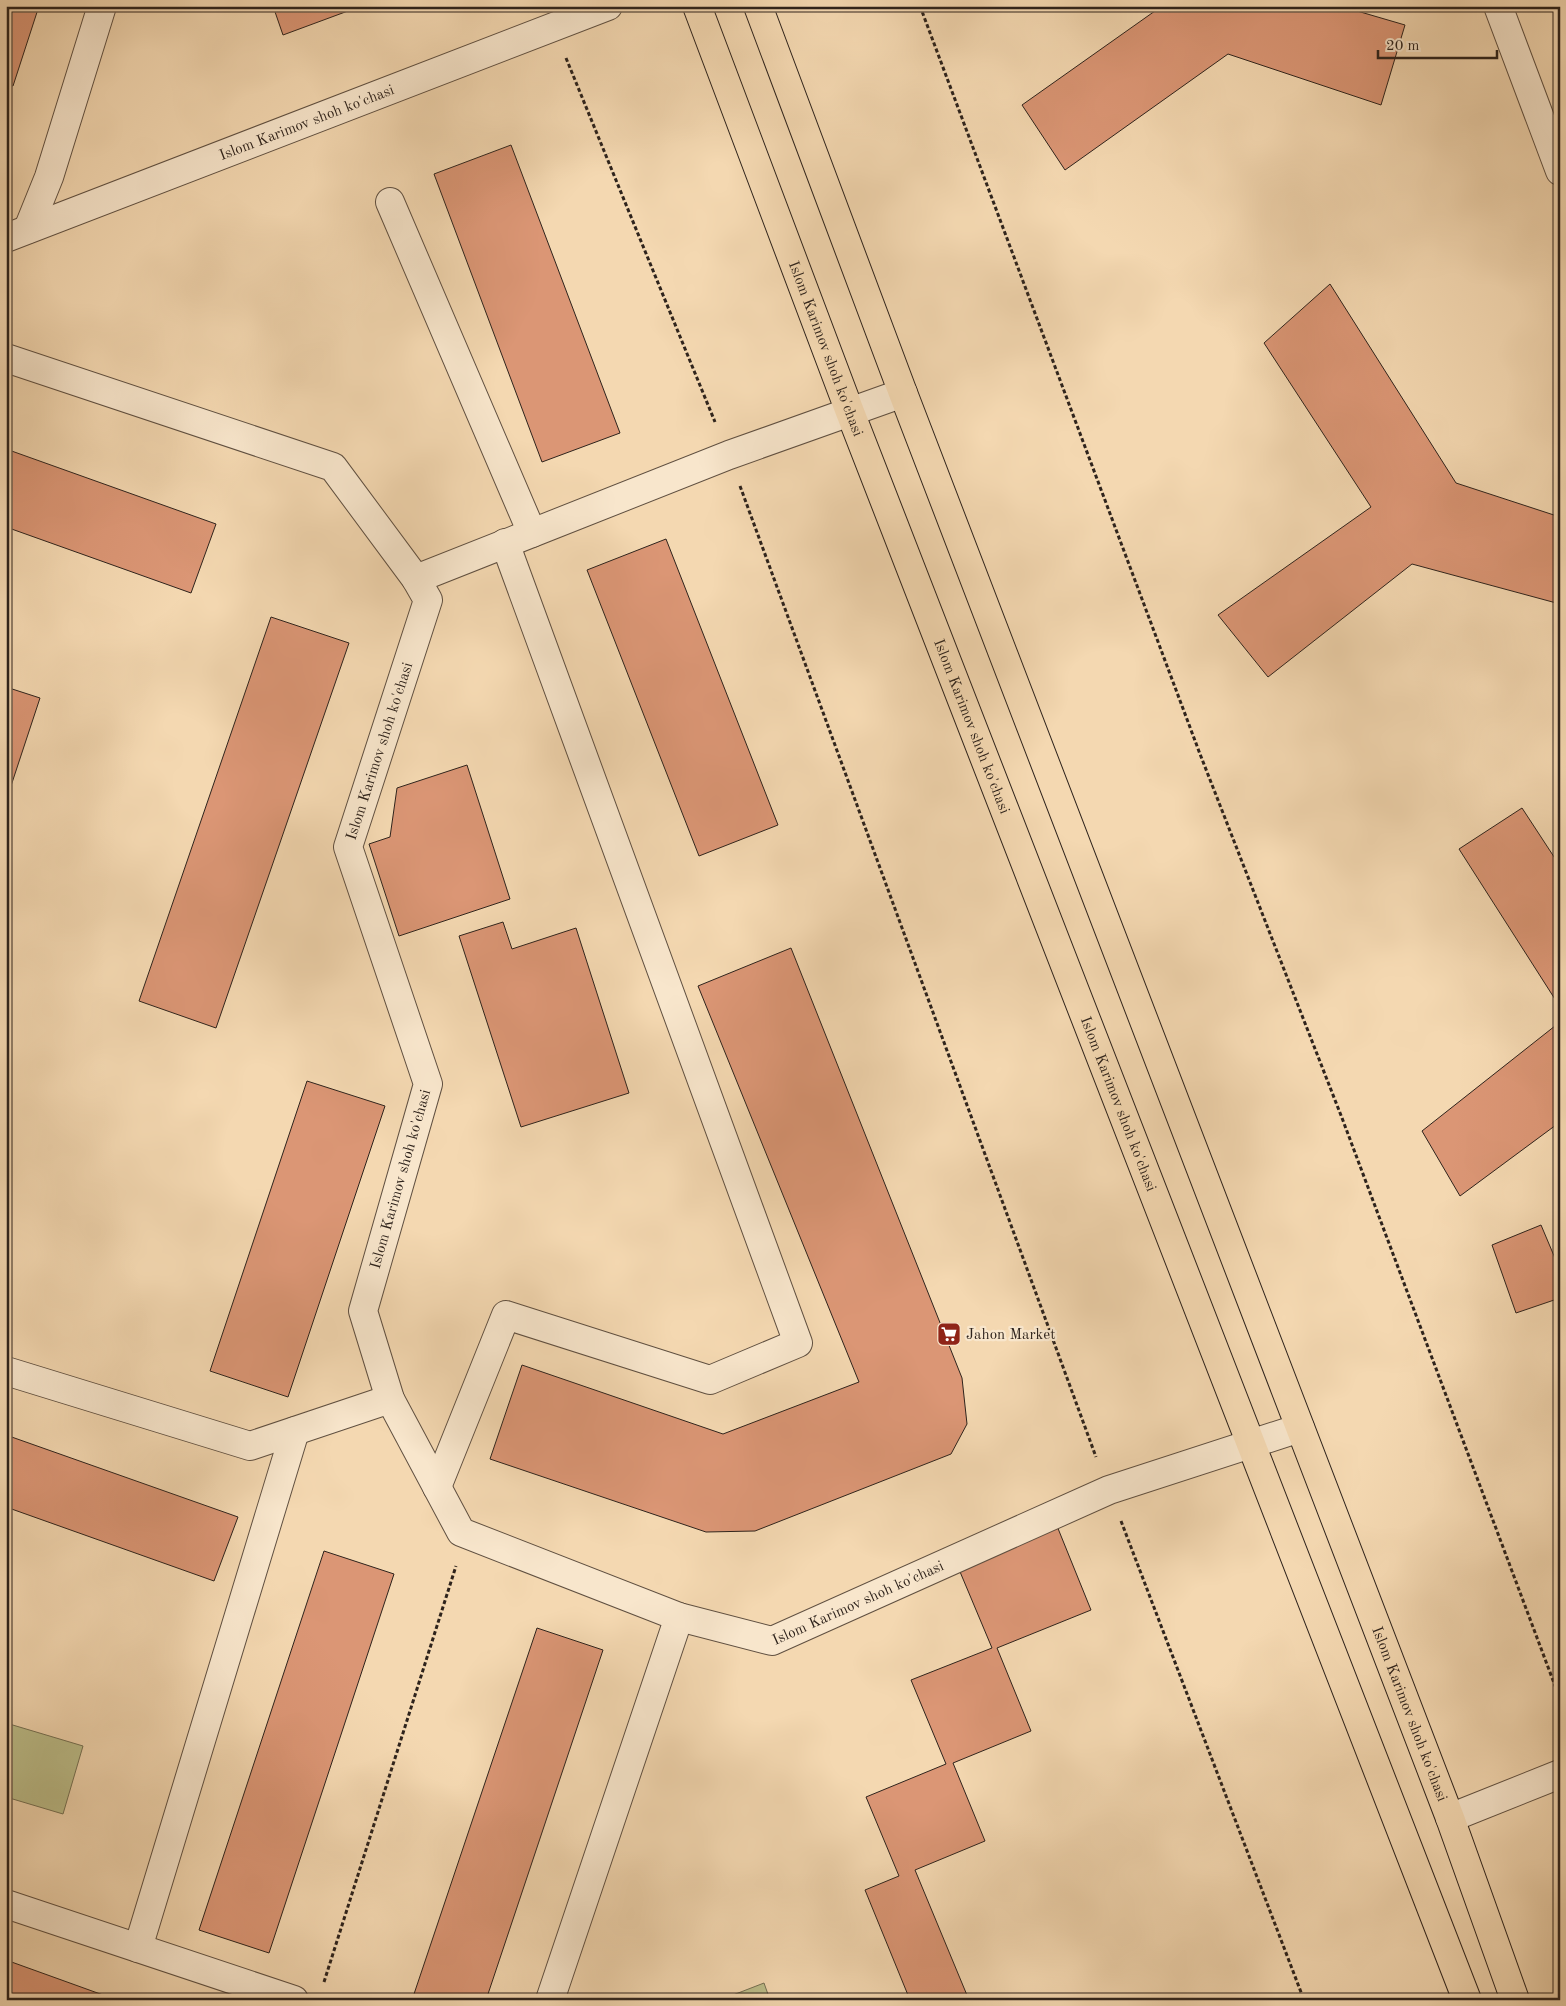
<svg xmlns="http://www.w3.org/2000/svg" width="1566" height="2006" font-family="'Old Standard TT',serif">
<style>
.green{fill:#bcbe8a;stroke:#757053}
.building{fill:#db9675;stroke:#2e231c}
.lines{fill:none;stroke-linecap:round;stroke-linejoin:round}
.minor-casing{stroke:#605041;stroke-width:30}
.major-casing{stroke:#2e231c;stroke-width:30}
.path{stroke:#2e231c;stroke-width:3;stroke-dasharray:4 2.5;stroke-linecap:butt}
.minor{stroke:#f8e6cc;stroke-width:28}
.major{stroke:#f4d8b1;stroke-width:28}
.labels{text-anchor:middle;stroke-width:4.5;stroke-linejoin:round;paint-order:stroke}
.street-label{font-size:15px;fill:#2e231c;stroke:#f8e6cc}
.poi-label{font-size:15px;fill:#2e231c;stroke:#f8e6cc;text-anchor:start}
</style>
<rect width="100%" height="100%" fill="#f4d8b1"/>
<filter id="stains"><feTurbulence type="fractalNoise" baseFrequency=".004" numOctaves="4"/><feColorMatrix values="0 0 0 0 .2 0 0 0 0 .09 0 0 0 0 .02 0 0 0 .5 -.17"/></filter>
<radialGradient id="worn" r=".72"><stop offset=".6" stop-color="#630" stop-opacity="0"/><stop offset="1" stop-color="#630" stop-opacity=".3"/></radialGradient>
<!-- green -->
<g class="green">
<path d="M6,1723L83,1746L63,1814L6,1797Z"/>
<path d="M764,1983L770,2000H720Z"/>
</g>
<!-- building -->
<g class="building">
<path d="M6,6H39L13,86L6,84Z"/>
<path d="M273,6H355L356,8L283,35Z"/>
<path d="M1162,6H1340L1405,25L1381,105L1228,54L1065,170L1022,105Z"/>
<path d="M511,145L620,433L542,462L434,174Z"/>
<path d="M1330,284L1456,483L1560,517V604L1412,564L1268,677L1218,615L1371,507L1264,343Z"/>
<path d="M6,449L216,524L191,593L6,527Z"/>
<path d="M666,539L778,825L699,856L587,570Z"/>
<path d="M271,617L349,643L216,1028L139,1001Z"/>
<path d="M6,687L40,698L6,801Z"/>
<path d="M467,765L510,899L399,936L369,844L390,837L397,788Z"/>
<path d="M1522,808L1560,866V1007L1459,849Z"/>
<path d="M503,922L512,949L576,928L629,1093L521,1127L459,936Z"/>
<path d="M791,948L962,1378L967,1424L951,1454L755,1531L706,1532L490,1459L522,1365L723,1434L859,1382L698,986Z"/>
<path d="M1560,1022V1122L1460,1196L1422,1131Z"/>
<path d="M307,1081L385,1106L288,1397L210,1371Z"/>
<path d="M1541,1225L1560,1270V1298L1516,1313L1492,1245Z"/>
<path d="M6,1435L238,1517L214,1581L6,1507Z"/>
<path d="M1057,1526L1091,1610L997,1648L1031,1731L953,1763L985,1841L915,1870L969,2000H910L865,1890L899,1876L866,1797L946,1764L911,1680L992,1648L958,1567Z"/>
<path d="M324,1551L394,1574L269,1953L199,1930Z"/>
<path d="M537,1628L603,1650L486,2000H421L413,1997Z"/>
<path d="M6,1960L117,2000H6Z"/>
</g>
<g class="lines">
<!-- minor casing -->
<g class="minor-casing">
<g id="minor">
<path d="M1498,6L1560,171"/>
<path d="M390,202L532,533"/>
<path d="M28,229L49,177L102,6"/>
<path id="s1" d="M6,238L608,6"/>
<path id="s2" d="M6,358L333,467L416,579L428,600L348,847L428,1084L363,1311L390,1399L461,1532L679,1617L772,1641L1109,1490L1300,1428"/>
<path d="M416,579L729,455L903,393"/>
<path d="M6,1371L250,1446L390,1399"/>
<path d="M437,1487L506,1315L710,1380L798,1343L505,543"/>
<path d="M1450,1818L1560,1774"/>
<path d="M6,1904L294,2000"/>
<path d="M138,1948L295,1431"/>
<path d="M550,2000L679,1617"/>
</g>
</g>
<!-- major casing -->
<g class="major-casing">
<g id="major">
<path id="s3" d="M697,6L850,412L1467,2000"/>
<path id="s4" d="M758,6L903,393L1450,1818L1515,2000"/>
</g>
</g>
<!-- path -->
<g class="path">
<path d="M920,6L1200,754L1342,1118L1560,1699"/>
<path d="M566,58L715,422"/>
<path d="M740,486L1096,1457"/>
<path d="M1121,1521L1304,2000"/>
<path d="M324,1982L456,1566"/>
</g>
<!-- minor -->
<use href="#minor" class="minor"/>
<!-- major -->
<use href="#major" class="major"/>
</g>
<!-- icons -->
<defs>
<g id="supermarket-square" transform="scale(1.25)"><rect x="-9" y="-9" width="18" height="18" rx="4" fill="#8f2418" stroke="#f8e6cc"/><path d="M-6-5.5h2.5l.6 2H6L4.5 2H-2.5L-4.4-4H-6ZM-1.5 3.2a1.3 1.3 0 1 0 .1 0ZM3 3.2a1.3 1.3 0 1 0 .1 0Z" fill="#fff"/></g>
</defs>
<g fill-rule="evenodd">
<use href="#supermarket-square" x="949" y="1334"/>
</g>
<g class="labels">
<!-- street labels -->
<g class="street-label">
<text dy="5" stroke="none"><textPath href="#s1" startOffset="322">Islom Karimov shoh ko'chasi</textPath></text>
<text dy="5" stroke="none"><textPath href="#s3" startOffset="366">Islom Karimov shoh ko'chasi</textPath></text>
<text dy="5" stroke="none"><textPath href="#s3" startOffset="771">Islom Karimov shoh ko'chasi</textPath></text>
<text transform="translate(379 751) rotate(-72)" y="5">Islom Karimov shoh ko'chasi</text>
<text dy="5" stroke="none"><textPath href="#s3" startOffset="1176">Islom Karimov shoh ko'chasi</textPath></text>
<text transform="translate(400 1179) rotate(-74)" y="5">Islom Karimov shoh ko'chasi</text>
<text dy="5" stroke="none"><textPath href="#s2" startOffset="1921">Islom Karimov shoh ko'chasi</textPath></text>
<text dy="5" stroke="none"><textPath href="#s4" startOffset="1828">Islom Karimov shoh ko'chasi</textPath></text>
</g>
<!-- poi labels -->
<g class="poi-label">
<text x="966" y="1339">Jahon Market</text>
</g>
</g>
<!-- margin -->
<rect width="1566" height="2006" fill="none" stroke="#f4d8b1" stroke-width="25"/>
<rect x="8" y="8" width="1551" height="1991" fill="none" stroke="#2e231c" stroke-width="2.5"/>
<rect x="12" y="12" width="1541" height="1981" fill="none" stroke="#2e231c"/>
<!-- scale -->
<path d="M1378 50v8h119v-8" fill="none" stroke="#2e231c" stroke-width="2.5"/>
<text x="1386" y="50" font-size="15" fill="#2e231c" stroke="#f8e6cc" stroke-width="4" paint-order="stroke">20 m</text>
<rect width="100%" height="100%" filter="url(#stains)"/>
<rect width="100%" height="100%" fill="url(#worn)"/>
</svg>
